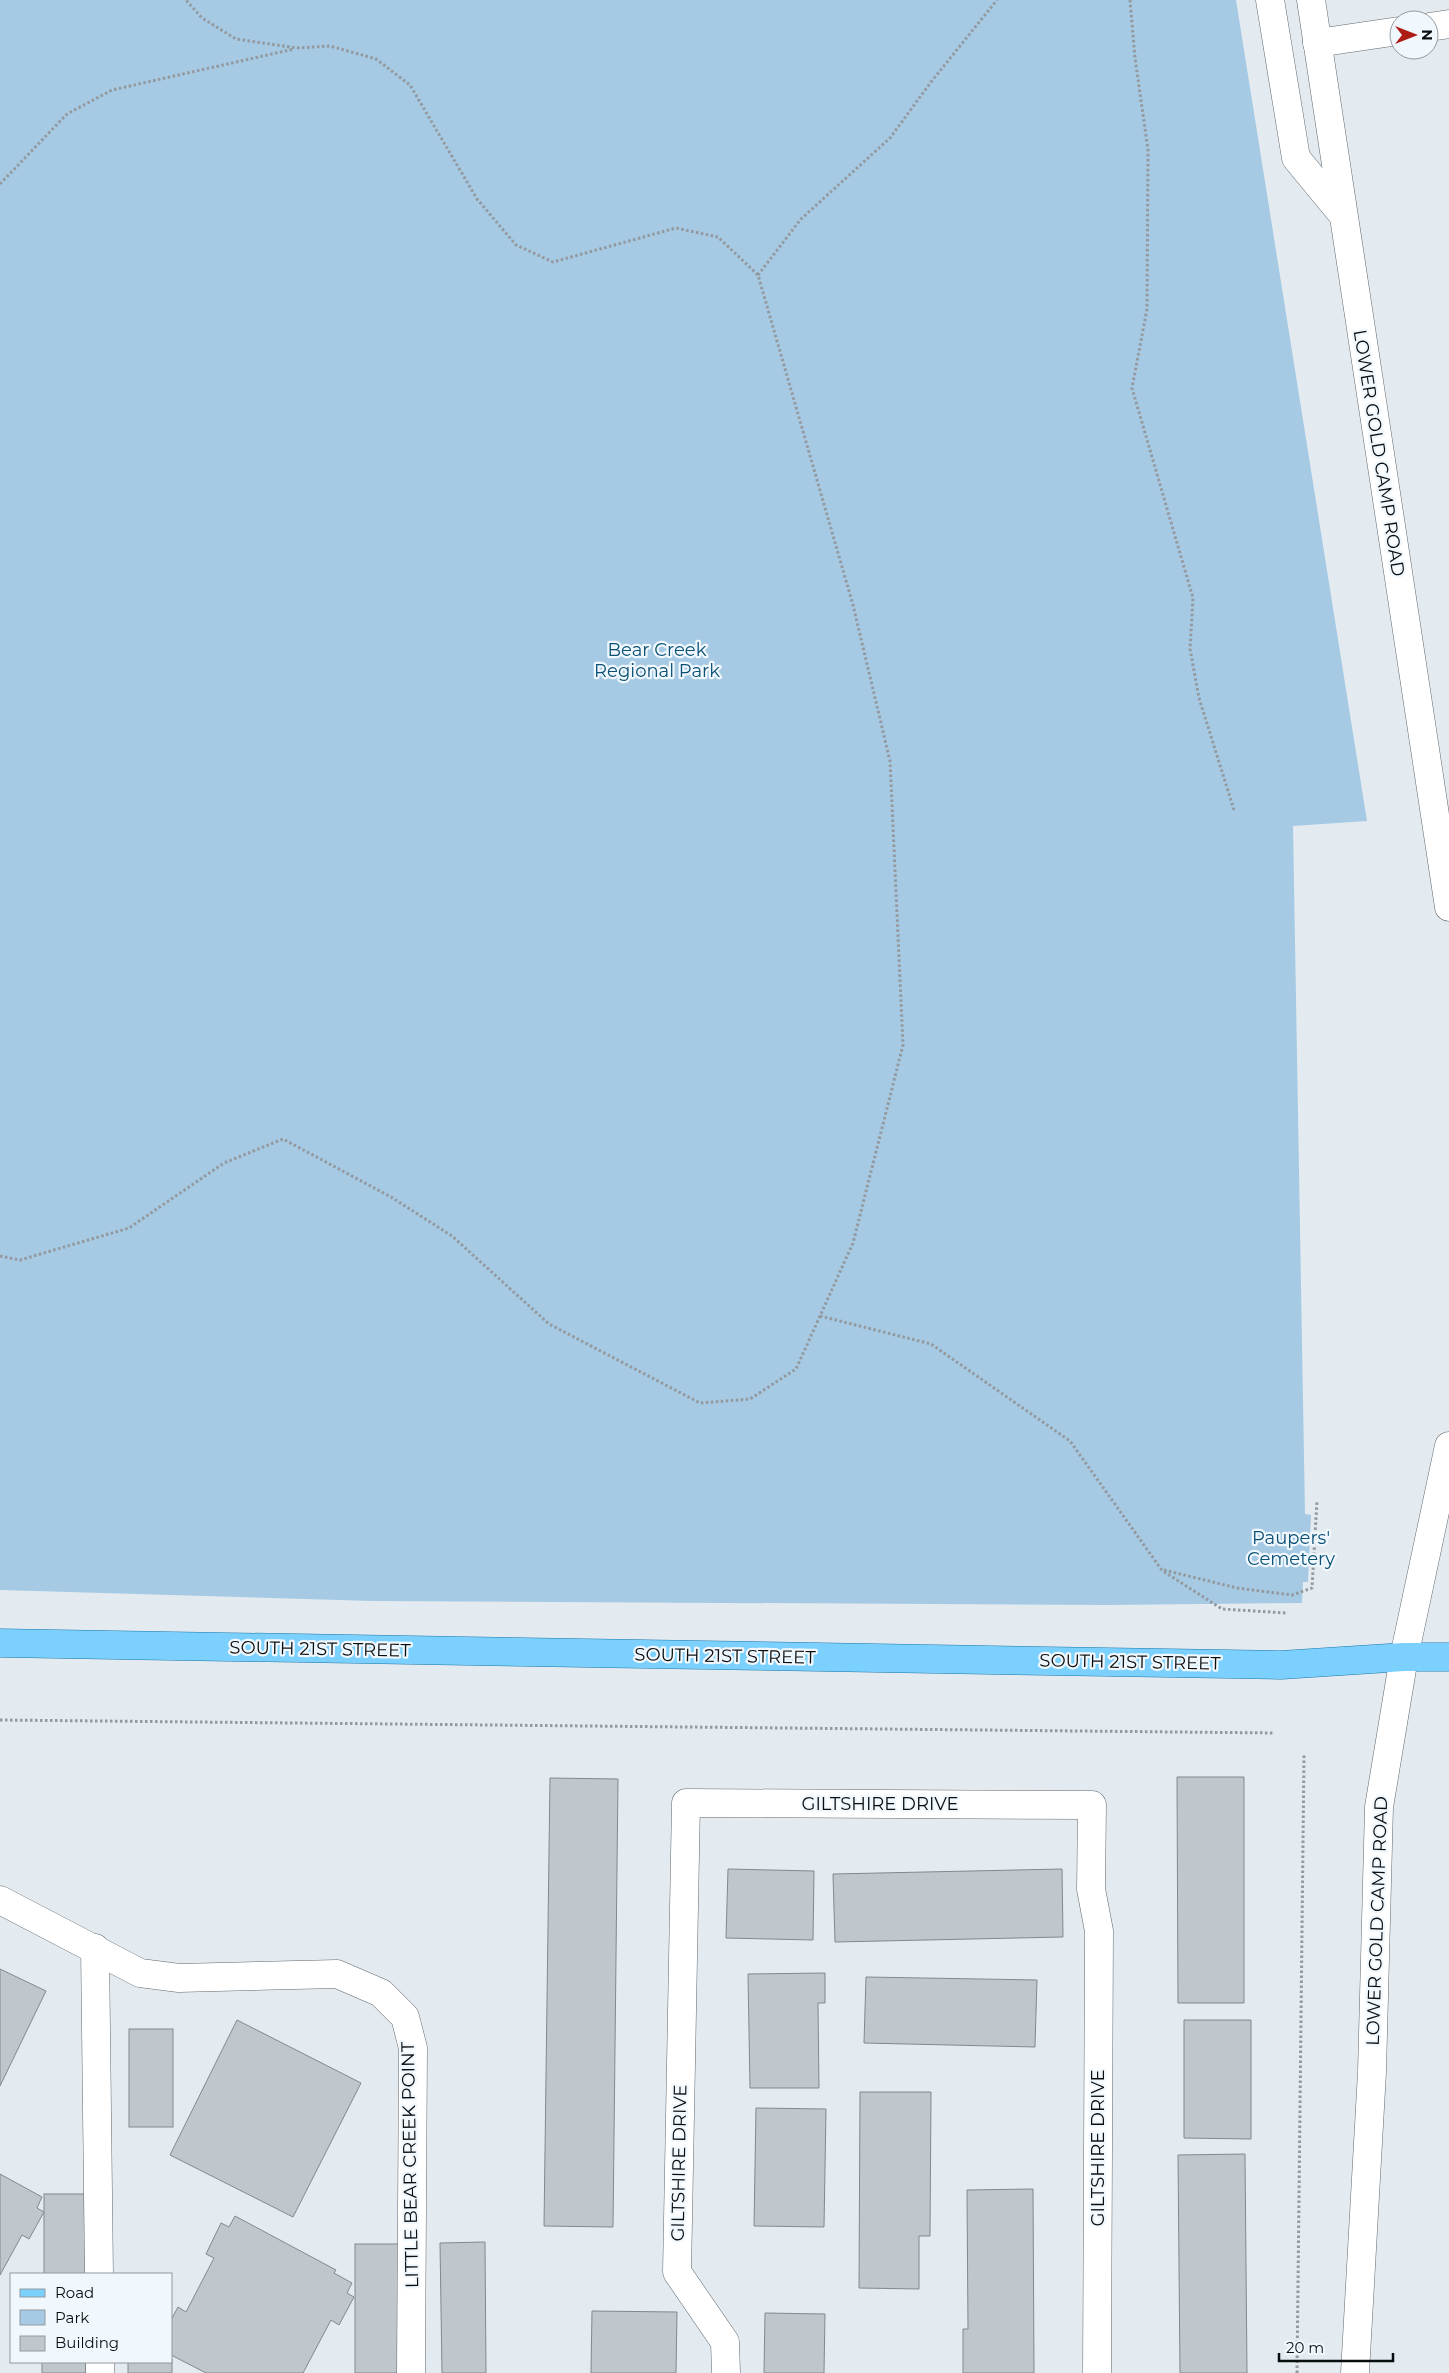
<svg xmlns="http://www.w3.org/2000/svg" width="1449" height="2373" font-family="Montserrat,sans-serif">
<style>
.green{fill:#a6cae3}
.building{fill:#bfc7cc;stroke:#81898e}
.lines{fill:none;stroke-linecap:round;stroke-linejoin:round}
.minor-casing{stroke:#62696e;stroke-width:29}
.major-casing{stroke:#1c77a8;stroke-width:29}
.path{stroke:#93999e;stroke-width:3;stroke-dasharray:2.5 2.5;stroke-linecap:butt}
.minor{stroke:#fff;stroke-width:28}
.major{stroke:#7cd0fd;stroke-width:28}
.labels{text-anchor:middle;stroke-width:4.5;stroke-linejoin:round;paint-order:stroke}
.street-label{font-size:18px;fill:#0a0d0f;stroke:#f0f8fe}
.park-label{font-size:18px;fill:#0a5075;stroke:#f0f8fe}
</style>
<rect width="100%" height="100%" fill="#e3ebf1"/>
<!-- green -->
<path class="green" d="M0,0H1236L1367,821L1293,826L1305,1514L1311,1515L1308,1582H1303L1302,1603L1106,1605L373,1601L0,1590Z"/>
<!-- building -->
<g class="building">
<path d="M1177,1777H1244V2003H1178Z"/>
<path d="M550,1778L618,1779L613,2227L544,2226Z"/>
<path d="M728,1869L814,1871L813,1940L726,1938Z"/>
<path d="M1062,1869L1063,1937L835,1942L833,1874Z"/>
<path d="M0,1969L46,1991L0,2086Z"/>
<path d="M825,1973V2003H818L819,2088H750L748,1974Z"/>
<path d="M866,1977L1037,1980L1035,2047L864,2043Z"/>
<path d="M237,2020L361,2083L293,2217L170,2155Z"/>
<path d="M1184,2020H1251V2139L1184,2138Z"/>
<rect x="129" y="2029" width="44" height="98"/>
<path d="M860,2092H931L930,2236H919V2289L859,2288Z"/>
<path d="M756,2108L826,2109L824,2227L754,2226Z"/>
<path d="M1245,2154L1247,2373H1180L1178,2155Z"/>
<path d="M0,2174L42,2197L37,2208L44,2212L29,2239L22,2235L0,2275Z"/>
<path d="M1033,2189L1034,2373H963V2329H968L967,2190Z"/>
<rect x="44" y="2194" width="42" height="80"/>
<path d="M235,2216L336,2270L334,2273L352,2283L347,2293L354,2297L339,2325L331,2320L303,2373H206L171,2355V2320L178,2307L186,2312L214,2258L206,2254L221,2223L229,2227Z"/>
<path d="M485,2242L486,2373H442L440,2243Z"/>
<rect x="355" y="2244" width="44" height="129"/>
<path d="M592,2311L677,2312L676,2373H591Z"/>
<path d="M765,2313L825,2314L824,2373H764Z"/>
<path d="M172,2359V2373H128V2362H171Z"/>
<rect x="42" y="2362" width="44" height="11"/>
</g>
<g class="lines">
<!-- minor casing -->
<g class="minor-casing">
<g id="minor">
<path d="M1270,0L1296,158L1343,215"/>
<path d="M1311,0L1449,907"/>
<path d="M1429,27L1449,24"/>
<path d="M1317,43L1399,31"/>
<path d="M0,1900L140,1973L179,1978L337,1974L381,1993L405,2017L413,2048L411,2373"/>
<path d="M95,1948L99,2274"/>
<path d="M100,2362V2373"/>
<path d="M726,2373L725,2342L677,2272L686,1803L1092,1805L1091,1889L1099,1931L1097,2373"/>
<path d="M1355,2373L1372,2072L1379,1807L1404,1657L1449,1446"/>
</g>
</g>
<!-- major casing -->
<g class="major-casing">
<path id="major" d="M0,1643L1281,1665L1404,1657H1449"/>
</g>
<!-- path -->
<g class="path">
<path d="M1130,0L1135,58L1148,150L1147,309L1132,388L1193,598L1190,649L1199,698L1234,810"/>
<path d="M0,184L67,114L112,90L294,49"/>
<path d="M758,275L801,219L890,138L931,82L997,0"/>
<path d="M0,1256L20,1260L129,1228L224,1163L283,1139L391,1197L452,1236L549,1324L700,1403L750,1399L796,1369L853,1243L903,1045L890,761L853,605L758,275L718,237L676,228L553,262L516,245L477,199L410,85L376,59L330,46L297,48L236,39L202,18L186,0"/>
<path d="M820,1316L931,1344L1070,1441L1161,1569L1166,1573L1222,1609L1286,1613"/>
<path d="M1164,1570L1237,1588L1292,1595L1312,1588L1317,1501"/>
<path d="M0,1720L1275,1733"/>
<path d="M1297,2373L1304,1754"/>
</g>
<!-- minor -->
<use href="#minor" class="minor"/>
<!-- major -->
<use href="#major" class="major"/>
</g>
<g class="labels">
<!-- street labels -->
<g class="street-label">
<text transform="translate(1379 453) rotate(81)" y="6">LOWER GOLD CAMP ROAD</text>
<text transform="translate(320 1649) rotate(1)" y="6">SOUTH 21ST STREET</text>
<text transform="translate(725 1656) rotate(1)" y="6">SOUTH 21ST STREET</text>
<text transform="translate(1130 1662) rotate(1)" y="6">SOUTH 21ST STREET</text>
<text x="880" y="1810">GILTSHIRE DRIVE</text>
<text transform="translate(1377 1921) rotate(-88)" y="6">LOWER GOLD CAMP ROAD</text>
<text transform="translate(1098 2148) rotate(-90)" y="6">GILTSHIRE DRIVE</text>
<text transform="translate(679 2163) rotate(-89)" y="6">GILTSHIRE DRIVE</text>
<text transform="translate(410 2165) rotate(-91)" y="6">LITTLE BEAR CREEK POINT</text>
</g>
<!-- park labels -->
<g class="park-label">
<text x="657" y="656">Bear Creek<tspan x="657" dy="21">Regional Park</tspan></text>
<text x="1291" y="1544">Paupers'<tspan x="1291" dy="21">Cemetery</tspan></text>
</g>
</g>
<!-- legend -->
<rect x="10" y="2273" width="162" height="90" fill="#f0f8fe" stroke="#949a9e"/>
<rect x="20" y="2289" width="25" height="8" fill="#7cd0fd" stroke="#949a9e"/>
<text x="55" y="2298" font-size="15" fill="#0a0d0f">Road</text>
<rect x="20" y="2310" width="25" height="15" fill="#a6cae3" stroke="#949a9e"/>
<text x="55" y="2323" font-size="15" fill="#0a0d0f">Park</text>
<rect x="20" y="2336" width="25" height="15" fill="#bfc7cc" stroke="#949a9e"/>
<text x="55" y="2348" font-size="15" fill="#0a0d0f">Building</text>
<!-- north arrow -->
<g transform="translate(1414 35) rotate(90)"><circle r="24" fill="#f0f8fe" stroke="#949a9e"/>
<path d="M0-4L9 19L0 12L-9 19Z" fill="#ae1d15"/>
<text y="-8" font-size="14" font-weight="bold" text-anchor="middle" fill="#0a0d0f">N</text>
</g>
<!-- scale -->
<path d="M1279 2353v8h114v-8" fill="none" stroke="#0a0d0f" stroke-width="2.5"/>
<text x="1286" y="2353" font-size="15" fill="#0a0d0f" stroke="#f0f8fe" stroke-width="4" paint-order="stroke">20 m</text>
</svg>
